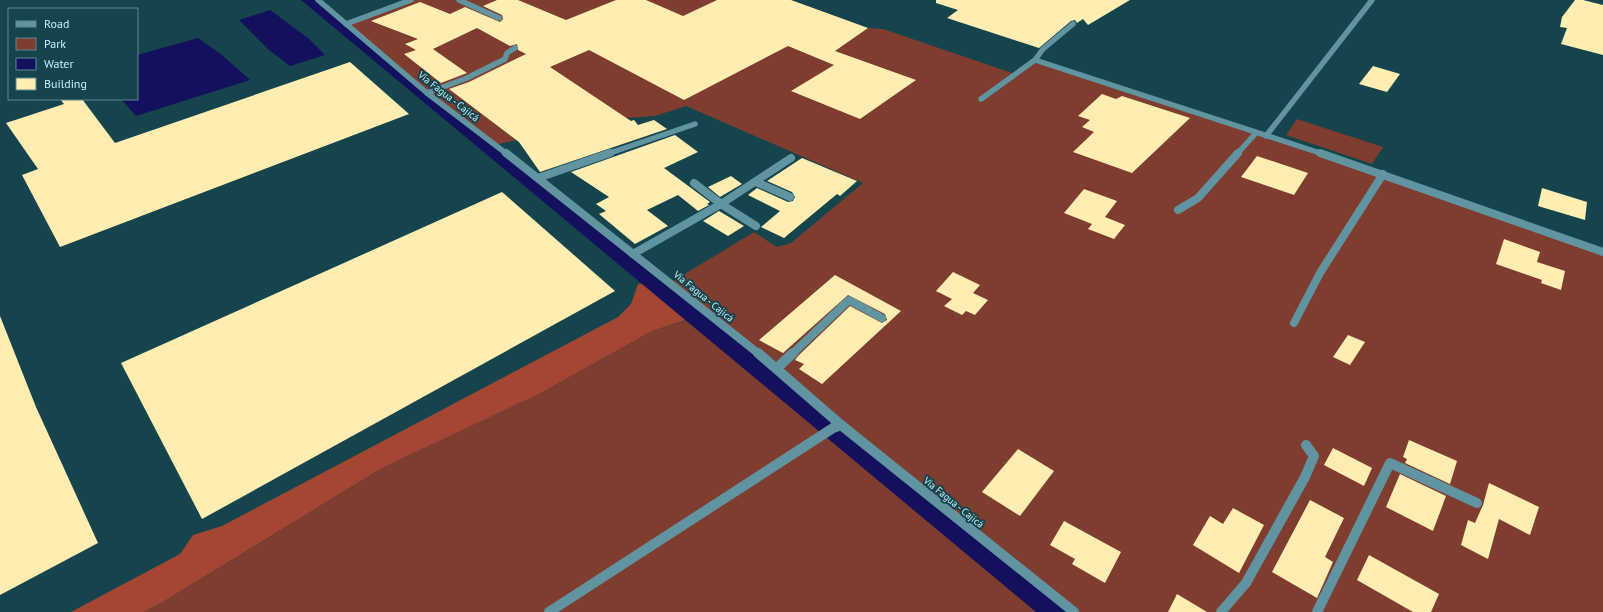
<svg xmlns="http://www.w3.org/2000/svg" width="1603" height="612" font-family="'PT Sans',sans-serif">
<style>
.green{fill:#7e3d2f}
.forest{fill:#a44632}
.water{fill:#13105d}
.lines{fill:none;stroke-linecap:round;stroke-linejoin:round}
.canal{fill:#13105d;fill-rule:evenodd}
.building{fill:#ffedb2}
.service-far1{stroke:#6094a0;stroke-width:5.5}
.service{stroke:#6094a0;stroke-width:10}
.minor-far2{stroke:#6094a0;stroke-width:5.5}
.minor-far1{stroke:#6094a0;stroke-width:8}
.minor{stroke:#6094a0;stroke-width:10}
.tertiary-far2{stroke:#6094a0;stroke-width:5.5}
.tertiary-far1{stroke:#6094a0;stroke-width:8}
.tertiary{stroke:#6094a0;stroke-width:10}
.labels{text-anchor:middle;stroke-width:4;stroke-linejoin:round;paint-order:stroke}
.street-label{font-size:10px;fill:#c8f0fa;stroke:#15444d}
</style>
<rect width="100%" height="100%" fill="#15444d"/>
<!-- green -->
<g class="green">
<path d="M411,0H791L868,28L883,29L1015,74L1035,60L1256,133L1603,252V612H144L161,603L382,468L539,394L652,331L708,314L670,283L754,232L777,247L791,243L863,183L686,106L655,116L613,119L494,145L346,24Z"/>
<path d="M1297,119L1383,147L1372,164L1286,135Z"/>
</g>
<!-- forest -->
<path class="forest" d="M670,283L708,313L652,331L539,394L382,468L161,603L144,612H71L180,554L193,535L222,526L618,317L631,304L638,284Z"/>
<!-- water -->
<g class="water">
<path d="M270,10L308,38L325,55L290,66L268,49L239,20Z"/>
<path d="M198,38L222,55L250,80L136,116L121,99H137V55Z"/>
</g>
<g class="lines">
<!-- canal -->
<path class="canal" d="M301,0H314L1063,602L1067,612H1036Z"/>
</g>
<!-- building -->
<g class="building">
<path d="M497,0H518L566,20L616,0H646L683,16L717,0H791L868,28L835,51L916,80L860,119L791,91L834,65L788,46L684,100L589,50L550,67L631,121L634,120L638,125L654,120L667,129L540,172L519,142L449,89L469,82L526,54L518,50L517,44L510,46L477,28L433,49L467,73L441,83L404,54L416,50L405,44L418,39L371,21L420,2L450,14L465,7L500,22L503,19L502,15L483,6Z"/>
<path d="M936,0H1130L1088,25L1083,19L1077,23L1075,20L1071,21L1039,48L947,18L958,10L936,3Z"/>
<path d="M1575,0H1583L1603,5V55L1561,44L1567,28L1560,27L1562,17Z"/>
<path d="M350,62L409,114L60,247L22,175L38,169L6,123L64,104L60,99H82L115,143Z"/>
<path d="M1373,66L1400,74L1387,92L1359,84Z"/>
<path d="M1102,94L1116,99L1122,96L1190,118L1132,173L1073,152L1094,132L1082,127L1090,120L1078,116Z"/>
<path d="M675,135L698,152L664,168L710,202L707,204L709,205L698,211L678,195L647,210L668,226L635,244L599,214L606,211L596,204L609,197L571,172Z"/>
<path d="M1257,156L1308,173L1294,195L1241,177Z"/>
<path d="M802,158L857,181L840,196L837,194L784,238L761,227L780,211L748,195L757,188L788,202L793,201L795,197L792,192L767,181Z"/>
<path d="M731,176L742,184L720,197L708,187Z"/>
<path d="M1542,188L1587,202L1585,220L1538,206Z"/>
<path d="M1084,189L1117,201L1105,217L1125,225L1114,239L1088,229L1092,224L1064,213Z"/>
<path d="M502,192L615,291L202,519L121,363Z"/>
<path d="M719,211L744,226L728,236L703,221Z"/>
<path d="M1504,239L1540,252L1537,262L1565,271L1561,290L1541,283L1542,280L1496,264Z"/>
<path d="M953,272L980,285L973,293L988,300L975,315L966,311L962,315L944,306L952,299L936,291Z"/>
<path d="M835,275L901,311L822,384L799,369L804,364L795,360L799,355L850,306L882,323L887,320L885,314L848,295L783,353L759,340Z"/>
<path d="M0,316L36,407L98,543L0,595Z"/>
<path d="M1348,335L1365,342L1350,365L1333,357Z"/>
<path d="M1409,440L1457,461L1450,484L1405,463L1407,459L1403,457Z"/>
<path d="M1333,448L1372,468L1364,486L1324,465Z"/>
<path d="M1018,449L1054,471L1020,516L982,492Z"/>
<path d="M1400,474L1446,496L1433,531L1386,507Z"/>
<path d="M1489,483L1539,507L1530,535L1499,519L1488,559L1461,545L1468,520L1475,523L1483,505Z"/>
<path d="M1310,500L1344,518L1325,557L1333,562L1317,598L1272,572Z"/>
<path d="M1233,508L1264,525L1239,573L1193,545L1210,516L1223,524Z"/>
<path d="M1064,521L1121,552L1105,583L1072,564L1075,559L1050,545Z"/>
<path d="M1369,555L1439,594L1431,612H1413L1357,580Z"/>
<path d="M1177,594L1207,612H1168Z"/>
</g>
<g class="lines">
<!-- service-far1 -->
<path class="service-far1" d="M427,93L467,78L505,59L507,53L515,48"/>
<!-- service -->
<path class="service" d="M549,612L833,428L841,425"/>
<!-- minor-far2 -->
<g class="minor-far2">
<path d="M459,0L499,18"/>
<path d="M1035,60L1323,154"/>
<path d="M981,99L1035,60L1043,49L1073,24"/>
<path d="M1266,136L1372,0"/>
<path d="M607,154L695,124"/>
<path d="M1237,154L1256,133"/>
</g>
<!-- minor-far1 -->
<g class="minor-far1">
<path d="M1320,153L1603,252"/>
<path d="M538,178L610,153"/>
<path d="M756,182L790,197"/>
<path d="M694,183L721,204L756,226"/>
<path d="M1178,210L1198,198L1238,153"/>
<path d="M633,254L721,204L791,158"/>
<path d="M1294,323L1320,273L1383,174"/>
<path d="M792,354L849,300L882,318"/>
</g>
<!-- minor -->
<g class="minor">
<path d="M777,368L793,353"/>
<path d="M1221,612L1246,583L1305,477L1314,456L1306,445"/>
<path d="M1317,612L1390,463L1477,503"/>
</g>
<!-- tertiary-far2 -->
<g class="tertiary-far2">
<path d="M318,0L427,93L507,154"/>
<path d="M346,24L411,0"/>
</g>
<!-- tertiary-far1 -->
<path class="tertiary-far1" d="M506,153L759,354"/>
<!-- tertiary -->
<path class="tertiary" d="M758,353L841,425L1074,612"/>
</g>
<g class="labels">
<!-- street labels -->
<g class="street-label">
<text transform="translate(449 96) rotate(38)" y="4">Vía Fagua - Cajicá</text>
<text transform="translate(704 296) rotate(39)" y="4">Vía Fagua - Cajicá</text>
<text transform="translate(954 502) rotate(39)" y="4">Vía Fagua - Cajicá</text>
</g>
</g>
<!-- legend -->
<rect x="8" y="8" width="130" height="92" fill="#15444d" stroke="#5d8992"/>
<rect x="16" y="21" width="20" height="6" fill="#6094a0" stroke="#5d8992"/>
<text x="44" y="28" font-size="12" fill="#c8f0fa">Road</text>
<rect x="16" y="38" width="20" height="12" fill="#7e3d2f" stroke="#5d8992"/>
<text x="44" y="48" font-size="12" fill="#c8f0fa">Park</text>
<rect x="16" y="58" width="20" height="12" fill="#13105d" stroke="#5d8992"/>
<text x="44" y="68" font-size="12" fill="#c8f0fa">Water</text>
<rect x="16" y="78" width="20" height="12" fill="#ffedb2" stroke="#5d8992"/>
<text x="44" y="88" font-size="12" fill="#c8f0fa">Building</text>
</svg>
